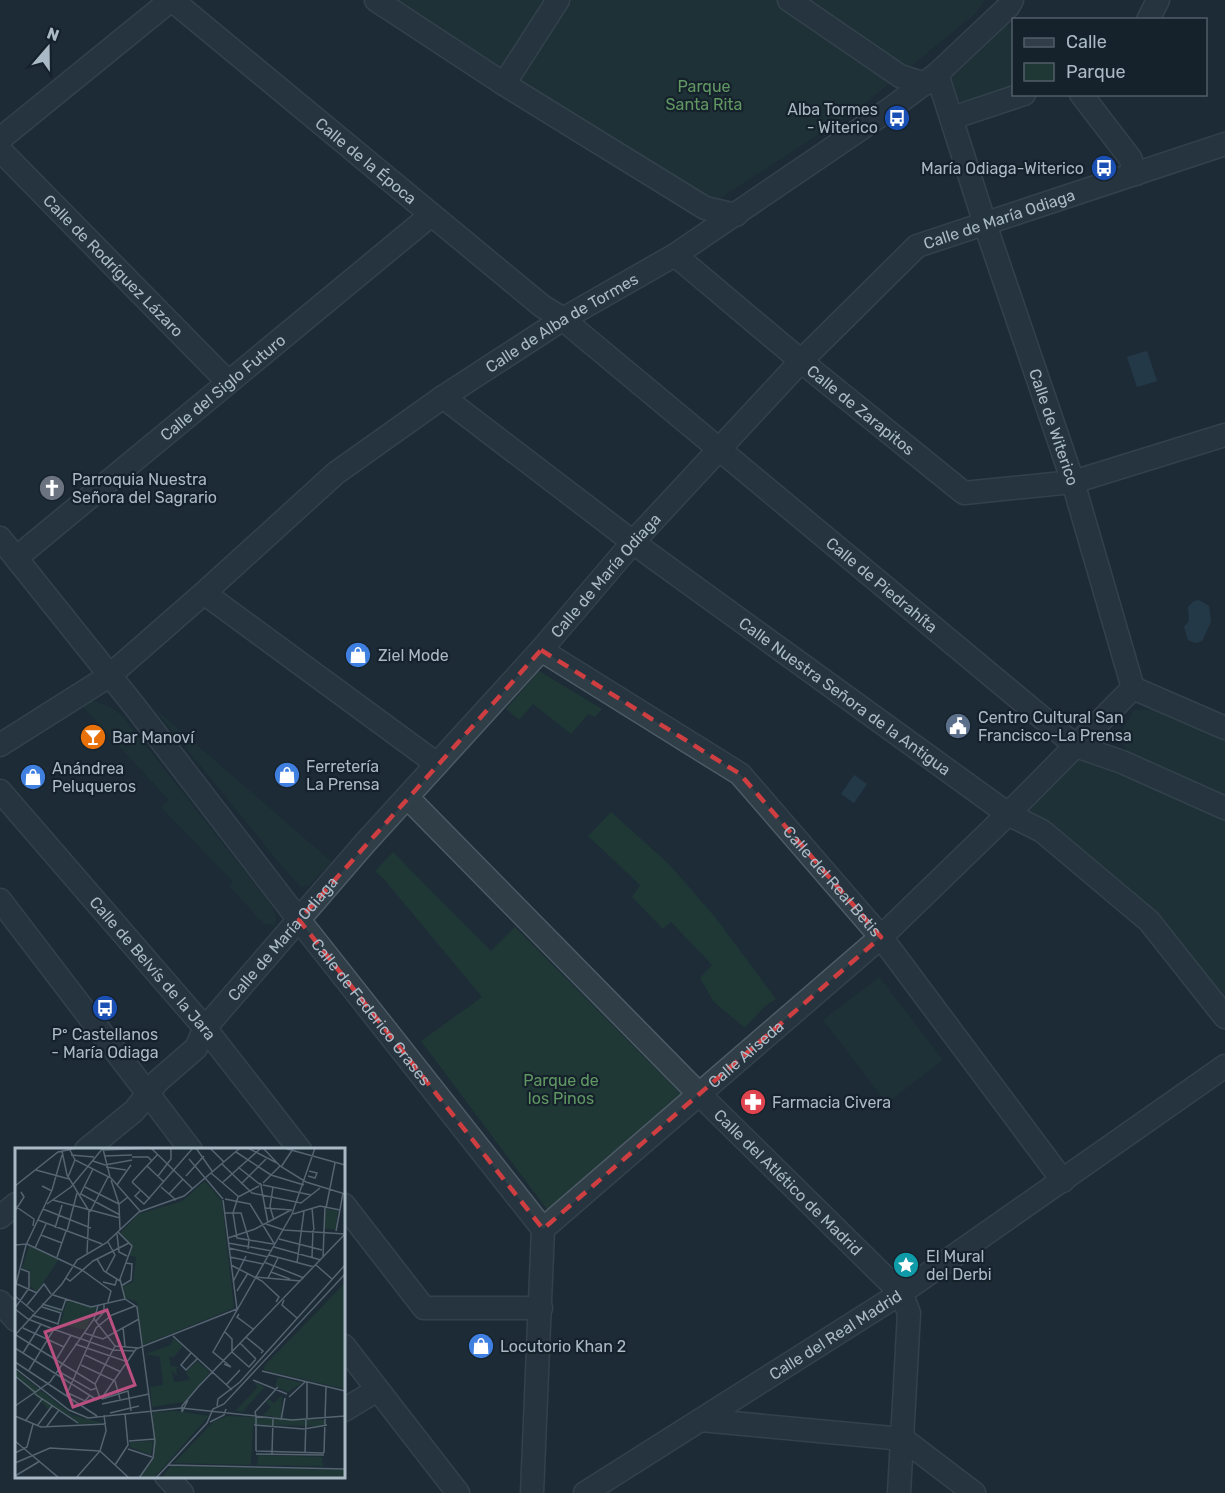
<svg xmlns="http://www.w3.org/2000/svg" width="1225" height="1493" font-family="Rubik,sans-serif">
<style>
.green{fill:#1f3836}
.water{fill:#2c495e}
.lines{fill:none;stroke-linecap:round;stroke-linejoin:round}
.street-casing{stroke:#4d5b66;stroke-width:25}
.street{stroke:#303e47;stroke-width:22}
.marked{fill:none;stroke:#cf3e40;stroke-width:4.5;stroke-dasharray:12 8;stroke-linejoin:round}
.labels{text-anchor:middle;stroke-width:4.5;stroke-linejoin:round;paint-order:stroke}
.park-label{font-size:16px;fill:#609763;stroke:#16222b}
.poi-label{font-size:16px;fill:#a9b9c5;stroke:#16222b;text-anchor:start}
.street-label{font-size:16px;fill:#a9b9c5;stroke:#16222b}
.inset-road{fill:none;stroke:#556470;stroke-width:1.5}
.view{fill:#b95080;fill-opacity:0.15;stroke:#b95080;stroke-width:3}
.inset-edge{fill:none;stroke:#a9b9c5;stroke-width:3}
</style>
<rect width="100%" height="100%" fill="#1d2c37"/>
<!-- green -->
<g class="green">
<path d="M376,0H985L976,13L862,106L705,208Z"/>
<path d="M1007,24L1013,31V91L964,103L953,96L949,74Z"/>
<path d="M539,671L602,709L595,717L588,714L571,734L533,704L519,720L506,709Z"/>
<path d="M90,701C103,702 115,708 124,718L272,906L276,916L275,925L264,924L229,886L233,882L161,807L169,800L83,707Z"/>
<path d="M153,707L332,862L309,886L301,887L280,864Z"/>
<path d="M1134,710H1152L1225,741V795L1127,752L1120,735Z"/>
<path d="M1076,746L1225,808V1013L1151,918L1011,812Z"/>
<path d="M611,812L669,864L715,917L776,999L764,1007L745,1028L713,1001L700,978L712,965L671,922L663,929L632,897L640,885L588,836Z"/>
<path d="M393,852L491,951L515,927L681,1094L549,1212L421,1041L482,997L383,878L375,871Z"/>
<path d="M879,977L943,1060L887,1103L823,1020Z"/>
</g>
<!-- water -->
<g class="water">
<path d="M1147,351L1157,381L1137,387L1127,357Z"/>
<path d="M1199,600L1209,606L1211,622L1202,641L1195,643L1188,640L1184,627L1189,621L1188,607L1194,601Z"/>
<path d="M854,775L867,784L854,803L841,794Z"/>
</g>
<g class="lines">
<!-- street casing -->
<g class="street-casing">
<g id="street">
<path id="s1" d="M172,0L542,306L563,319L583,336L1076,746L1122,762L1225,808"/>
<path d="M376,0L504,84L558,0"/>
<path d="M789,0L900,76L925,84"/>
<path d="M1148,20L1158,0"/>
<path id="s2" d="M937,74L985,224L1073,482L1133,688L1225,728"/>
<path d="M504,84L705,208L736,215"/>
<path d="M1081,94L1130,158L1136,174"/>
<path d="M952,118L1024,94"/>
<path d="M0,139L171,0"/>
<path id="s3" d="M0,150L228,382"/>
<path id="s4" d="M675,255L813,371L964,493L1073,482L1225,435"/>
<path id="s5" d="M443,397L646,552L1008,814L1042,831L1149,921L1225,1017"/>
<path id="s6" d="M0,538L136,708L299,920L543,1229"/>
<path id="s7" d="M16,558L431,215"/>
<path d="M204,593L437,764"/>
<path id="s8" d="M541,650L740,774L881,937L1063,1181"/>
<path id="s9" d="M0,745L109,676L204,593L336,473L443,397L563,319L675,255L890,109L937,74L1008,7L1012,0"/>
<path id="s10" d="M0,791L205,1028L300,1150"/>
<path id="s11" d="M407,797L699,1094L901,1293L909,1313L899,1493"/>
<path d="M0,900L191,1150"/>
<path id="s12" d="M86,1150L134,1111L158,1081L196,1048L205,1028L365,843L541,650L633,542L801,361L917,246L1225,144"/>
<path d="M344,1205L424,1308H541"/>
<path d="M0,1217L16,1204"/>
<path d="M0,1302L16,1320"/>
<path d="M344,1346L458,1493"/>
<path d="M344,1410L377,1390"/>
<path d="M701,1420L903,1439L974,1493"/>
<path d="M166,1476L182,1493"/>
<path id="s13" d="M532,1493L543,1229L881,937L1008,814L1133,688"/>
<path id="s14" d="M585,1493L901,1293L1225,1066"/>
</g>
</g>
<!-- street -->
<use href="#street" class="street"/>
</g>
<!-- marked area -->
<path d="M0 0H1225V1493H0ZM541,650L740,774L881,937L543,1229L299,920Z" fill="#1d2c37" fill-opacity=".55" fill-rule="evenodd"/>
<path class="marked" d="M541,650L740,774L881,937L543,1229L299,920Z"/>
<!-- icons -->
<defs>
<g id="bus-disc" transform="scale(1.35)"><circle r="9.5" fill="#1a4fb4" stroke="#16222b"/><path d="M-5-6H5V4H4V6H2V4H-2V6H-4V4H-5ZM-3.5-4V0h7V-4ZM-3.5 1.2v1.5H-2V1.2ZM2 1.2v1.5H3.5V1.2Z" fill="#fff"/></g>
<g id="church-disc" transform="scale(1.35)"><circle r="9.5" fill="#6b7280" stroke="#16222b"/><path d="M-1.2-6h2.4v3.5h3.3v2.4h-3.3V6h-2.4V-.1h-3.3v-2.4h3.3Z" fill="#fff"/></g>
<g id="shop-disc" transform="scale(1.35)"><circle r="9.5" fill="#3f7fe0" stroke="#16222b"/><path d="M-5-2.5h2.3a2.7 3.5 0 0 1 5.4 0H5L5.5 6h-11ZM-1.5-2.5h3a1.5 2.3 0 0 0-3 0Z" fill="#fff"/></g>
<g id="civic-disc" transform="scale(1.35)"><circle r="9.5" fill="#5c6f8a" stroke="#16222b"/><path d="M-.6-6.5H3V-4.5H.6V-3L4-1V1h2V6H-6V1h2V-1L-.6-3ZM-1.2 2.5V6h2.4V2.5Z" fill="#fff"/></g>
<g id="bar-disc" transform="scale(1.35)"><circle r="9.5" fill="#e8710a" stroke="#16222b"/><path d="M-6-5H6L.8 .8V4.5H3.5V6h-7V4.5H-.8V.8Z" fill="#fff"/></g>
<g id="pharmacy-disc" transform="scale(1.35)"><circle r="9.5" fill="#e0444e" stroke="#16222b"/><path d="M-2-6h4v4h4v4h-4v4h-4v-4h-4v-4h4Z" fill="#fff"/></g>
<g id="sight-disc" transform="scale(1.35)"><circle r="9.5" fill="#0f9aa8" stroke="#16222b"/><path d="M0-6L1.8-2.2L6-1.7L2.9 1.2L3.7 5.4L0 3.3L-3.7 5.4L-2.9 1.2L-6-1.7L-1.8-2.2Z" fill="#fff"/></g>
</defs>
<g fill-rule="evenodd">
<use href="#bus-disc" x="897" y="118"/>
<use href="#bus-disc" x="1104" y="168"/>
<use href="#church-disc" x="52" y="488"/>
<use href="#shop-disc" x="358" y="655"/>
<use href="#civic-disc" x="958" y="726"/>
<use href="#bar-disc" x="93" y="737"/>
<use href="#shop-disc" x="287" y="775"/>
<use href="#shop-disc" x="33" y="777"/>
<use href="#bus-disc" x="105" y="1008"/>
<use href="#pharmacy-disc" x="753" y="1102"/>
<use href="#sight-disc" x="906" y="1265"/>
<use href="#shop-disc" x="481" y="1346"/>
</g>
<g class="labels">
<!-- park labels -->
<g class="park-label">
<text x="704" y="92">Parque<tspan x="704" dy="18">Santa Rita</tspan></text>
<text x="561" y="1086">Parque de<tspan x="561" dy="18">los Pinos</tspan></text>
</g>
<!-- poi labels -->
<g class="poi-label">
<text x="878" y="115" text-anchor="end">Alba Tormes<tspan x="878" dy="18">- Witerico</tspan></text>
<text x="1084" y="174" text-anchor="end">María Odiaga-Witerico</text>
<text x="72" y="485">Parroquia Nuestra<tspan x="72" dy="18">Señora del Sagrario</tspan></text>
<text x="378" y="661">Ziel Mode</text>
<text x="978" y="723">Centro Cultural San<tspan x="978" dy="18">Francisco-La Prensa</tspan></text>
<text x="112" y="743">Bar Manoví</text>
<text x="306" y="772">Ferretería<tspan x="306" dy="18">La Prensa</tspan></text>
<text x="52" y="774">Anándrea<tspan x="52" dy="18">Peluqueros</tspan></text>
<text x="105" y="1040" text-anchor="middle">Pº Castellanos<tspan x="105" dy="18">- María Odiaga</tspan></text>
<text x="772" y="1108">Farmacia Civera</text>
<text x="926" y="1262">El Mural<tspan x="926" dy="18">del Derbi</tspan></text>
<text x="500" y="1352">Locutorio Khan 2</text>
</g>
<!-- street labels -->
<g class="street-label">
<text dy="6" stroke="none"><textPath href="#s1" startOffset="252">Calle de la Época</textPath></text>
<text dy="6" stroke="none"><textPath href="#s12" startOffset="1317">Calle de María Odiaga</textPath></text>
<text dy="6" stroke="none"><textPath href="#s3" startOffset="162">Calle de Rodríguez Lázaro</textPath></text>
<text dy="6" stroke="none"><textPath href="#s9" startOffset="705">Calle de Alba de Tormes</textPath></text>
<text dy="6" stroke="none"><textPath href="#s7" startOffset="268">Calle del Siglo Futuro</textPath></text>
<text dy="6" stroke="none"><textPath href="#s4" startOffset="242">Calle de Zarapitos</textPath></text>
<text dy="6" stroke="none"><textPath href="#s2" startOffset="372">Calle de Witerico</textPath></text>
<text dy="6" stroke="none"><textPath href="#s12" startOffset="777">Calle de María Odiaga</textPath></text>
<text dy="6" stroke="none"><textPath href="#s1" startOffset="920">Calle de Piedrahíta</textPath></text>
<text dy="6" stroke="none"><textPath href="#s5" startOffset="501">Calle Nuestra Señora de la Antigua</textPath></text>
<text dy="6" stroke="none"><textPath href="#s8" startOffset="376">Calle del Real Betis</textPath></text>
<text dy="6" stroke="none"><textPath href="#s12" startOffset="291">Calle de María Odiaga</textPath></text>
<text dy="6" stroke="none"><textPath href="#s10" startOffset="234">Calle de Belvís de la Jara</textPath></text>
<text dy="6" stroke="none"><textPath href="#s6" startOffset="602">Calle de Federico Grases</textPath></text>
<text dy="6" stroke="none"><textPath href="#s13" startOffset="532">Calle Aliseda</textPath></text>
<text dy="6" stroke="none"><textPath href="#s11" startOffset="542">Calle del Atlético de Madrid</textPath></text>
<text dy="6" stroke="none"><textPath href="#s14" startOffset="296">Calle del Real Madrid</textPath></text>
</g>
</g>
<!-- overview -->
<g transform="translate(15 1148)">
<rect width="330" height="330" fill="#1d2c37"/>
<path d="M190,33L207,53L219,160L128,197L122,154L110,150L108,138L118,134L121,109L113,107L117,97L105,85L124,66L167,53ZM311,61L323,63L320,81H309ZM14,98L44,111L22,144L15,138V122L7,121ZM330,135V241L249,222L250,217ZM52,153L82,159L70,182L45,176L49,165L28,159L49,163ZM158,190L168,198L158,210L154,208L156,218L165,219L161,221L162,228L157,223L159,234L175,232L171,224L182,213L195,224L170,254L137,259L135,239L148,237L146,219L145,209L130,206L156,197ZM0,222L57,267L88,275L63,276L41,260L33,261L0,227ZM263,229L287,235L273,244L260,238ZM239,233L250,239L229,262L232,264L220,263L242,240ZM267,247L266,270L248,267L256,259L251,254L254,251L259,255ZM163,263L194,268L139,330H125L138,311V264ZM212,268L309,272V278L238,277L236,317L159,315L198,274ZM138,293L136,307L115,299V294ZM243,307L307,309L308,318L242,317ZM156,318L330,322V330H146Z" fill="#1f3836"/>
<path class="inset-road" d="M54,0L60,12L96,30L125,63M136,0L178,41M181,0L197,23M195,0L209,14M233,0L262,15M248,0L265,18L291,34L330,46M269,0L330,17M88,1L95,29M89,2L137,0M47,3L52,27L74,63L72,105M221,4L256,27L289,37M56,7L79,9M89,8L117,7M117,9H133L137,13M174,11L208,51M78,13L90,17L117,12M207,16L237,45L286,55L305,40M132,18L149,34M91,19L111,22M223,19L247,38L245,35M266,19L278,1M21,22L54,31M196,25L224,49M143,28L156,11V0M171,28L189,8M293,28L300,30L302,25L294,23M53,29L60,12M96,32L104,56L105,82M117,34L143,6M117,34L135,51M207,35L246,0M248,35L265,18M226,36L251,11M102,37L116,17M248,37L296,47M0,38L43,4L62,0M244,38L223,49L218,65L222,90L258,96M246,38L253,75M70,39L104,56L113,49M146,39L161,52M258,39L255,59L259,72M35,42L27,38L37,43M125,43L120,48L129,56L178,0M66,46L105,67M154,46L168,31M65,47L78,21M210,51L235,56L260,97M38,52L105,70M32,56L56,39L88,0M0,58L19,71L18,78M249,60L277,62M297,60L299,82M311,60L320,15M28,61L76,80M0,63L9,49L6,44M75,64L93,29M210,65H226L234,92L233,101M278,66L305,58L325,62M23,72L87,96M251,76L269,82L330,86M40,80L47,57M52,83L62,45M321,83L328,45M103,84L117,98L105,131L110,151M102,86L104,104L112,108M26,87L47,95M213,90L240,81L276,62M264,91L307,102M213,95L257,103M0,97L12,96L67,122L96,143L93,154M259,99L306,112M20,100L31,76M214,100L253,109M254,107L299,119M42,109L51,83M215,109L248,116M297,109L298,82M308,109L310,59M82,111L89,123L105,133M249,114L289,130M282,115L289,63M216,117L247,133L264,149L261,154M301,117L317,131M6,121L14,124V140M91,124L100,107L93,94M256,124L275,131M240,129L286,133M51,130L55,133L78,113L114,95M253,130L263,110M88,134L100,137L102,131M218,134L231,108M2,136L22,145M106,138L116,132L117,116L111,115M0,140L11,97L37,42L47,7M222,143L233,125M38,147L76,159L110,151L122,159L140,293L138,310L124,330M0,148L19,164M269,152L267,157L282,170M27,156L47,162L51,151M12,157L29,136L36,146M0,160L14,140M0,161L13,171L38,181L98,202L119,203M224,166L222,169L238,181M17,167L43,176L46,165L27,159M79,171L100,198M81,173L89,164V156M108,179L110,199M8,180L49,199M210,184L217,191V203M69,185L88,191L124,171M0,187L47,136L62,112L91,95L124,64L169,48L225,0M1,187L80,236M158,188L217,242M231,189L248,203L246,205M225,195L241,211M60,196L113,214M100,198L123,200M0,200L82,252M217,204L234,219L241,211M8,205L26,176M176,205L166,217L171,222L182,211M70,207L106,224M41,212L56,187M0,214L82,268M209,216L216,219L198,204L277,66L300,0M66,217L100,233L105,251M0,220L54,262L73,270L166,260L277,272L330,268M14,222L39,181M43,223L76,242L82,240M247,223L330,243M0,228L21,245M238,232L272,246M211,237L225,222M53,245L70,253L75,247M20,246L63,275M51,248L81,180L97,167L120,158M274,249L290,234M85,250L80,236L100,198M86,251L121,201L222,161L208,52M87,251L113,243L116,263M173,252L167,264V258L184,238L330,86M87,256L134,246M0,258L35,234L79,171L83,158M202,258L203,251L225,234L330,117M95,265L124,258M0,268L26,279L91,276M241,268L240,264L263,239M292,270V234M11,272L27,251M266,272L270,250M195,274L209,267L211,261M239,277L289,281L312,277M22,278L37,258M32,278L44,262M0,293L44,330M114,293L140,291M113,301L137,309M85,303L114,330M241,303L309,305M241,303V268M0,305L12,299L18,276M290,305L291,272M309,305L311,239M241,306L309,307M257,306L258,271M0,315L35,300L85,303M100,317L113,297L110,266M153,317L330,321M0,328L25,313M61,330L85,303L91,283L89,267M141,330L192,275L198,261L209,256L330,126"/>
<path class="view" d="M92,162L120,237L58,259L30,184Z"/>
<rect width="330" height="330" class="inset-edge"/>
</g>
<!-- legend -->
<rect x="1012" y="18" width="195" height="78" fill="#16222b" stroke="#515e69" stroke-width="1.5"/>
<rect x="1024" y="38" width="30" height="9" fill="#303e47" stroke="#515e69" stroke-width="1.5"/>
<text x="1066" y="48" font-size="18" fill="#a9b9c5">Calle</text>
<rect x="1024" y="63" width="30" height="18" fill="#1f3836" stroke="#515e69" stroke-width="1.5"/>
<text x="1066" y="78" font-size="18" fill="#a9b9c5">Parque</text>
<!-- north arrow -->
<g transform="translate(48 48) rotate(20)" stroke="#16222b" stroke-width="4.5" paint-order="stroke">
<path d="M0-4.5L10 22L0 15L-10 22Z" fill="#a9b9c5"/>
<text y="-9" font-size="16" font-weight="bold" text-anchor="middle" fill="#a9b9c5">N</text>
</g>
</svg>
